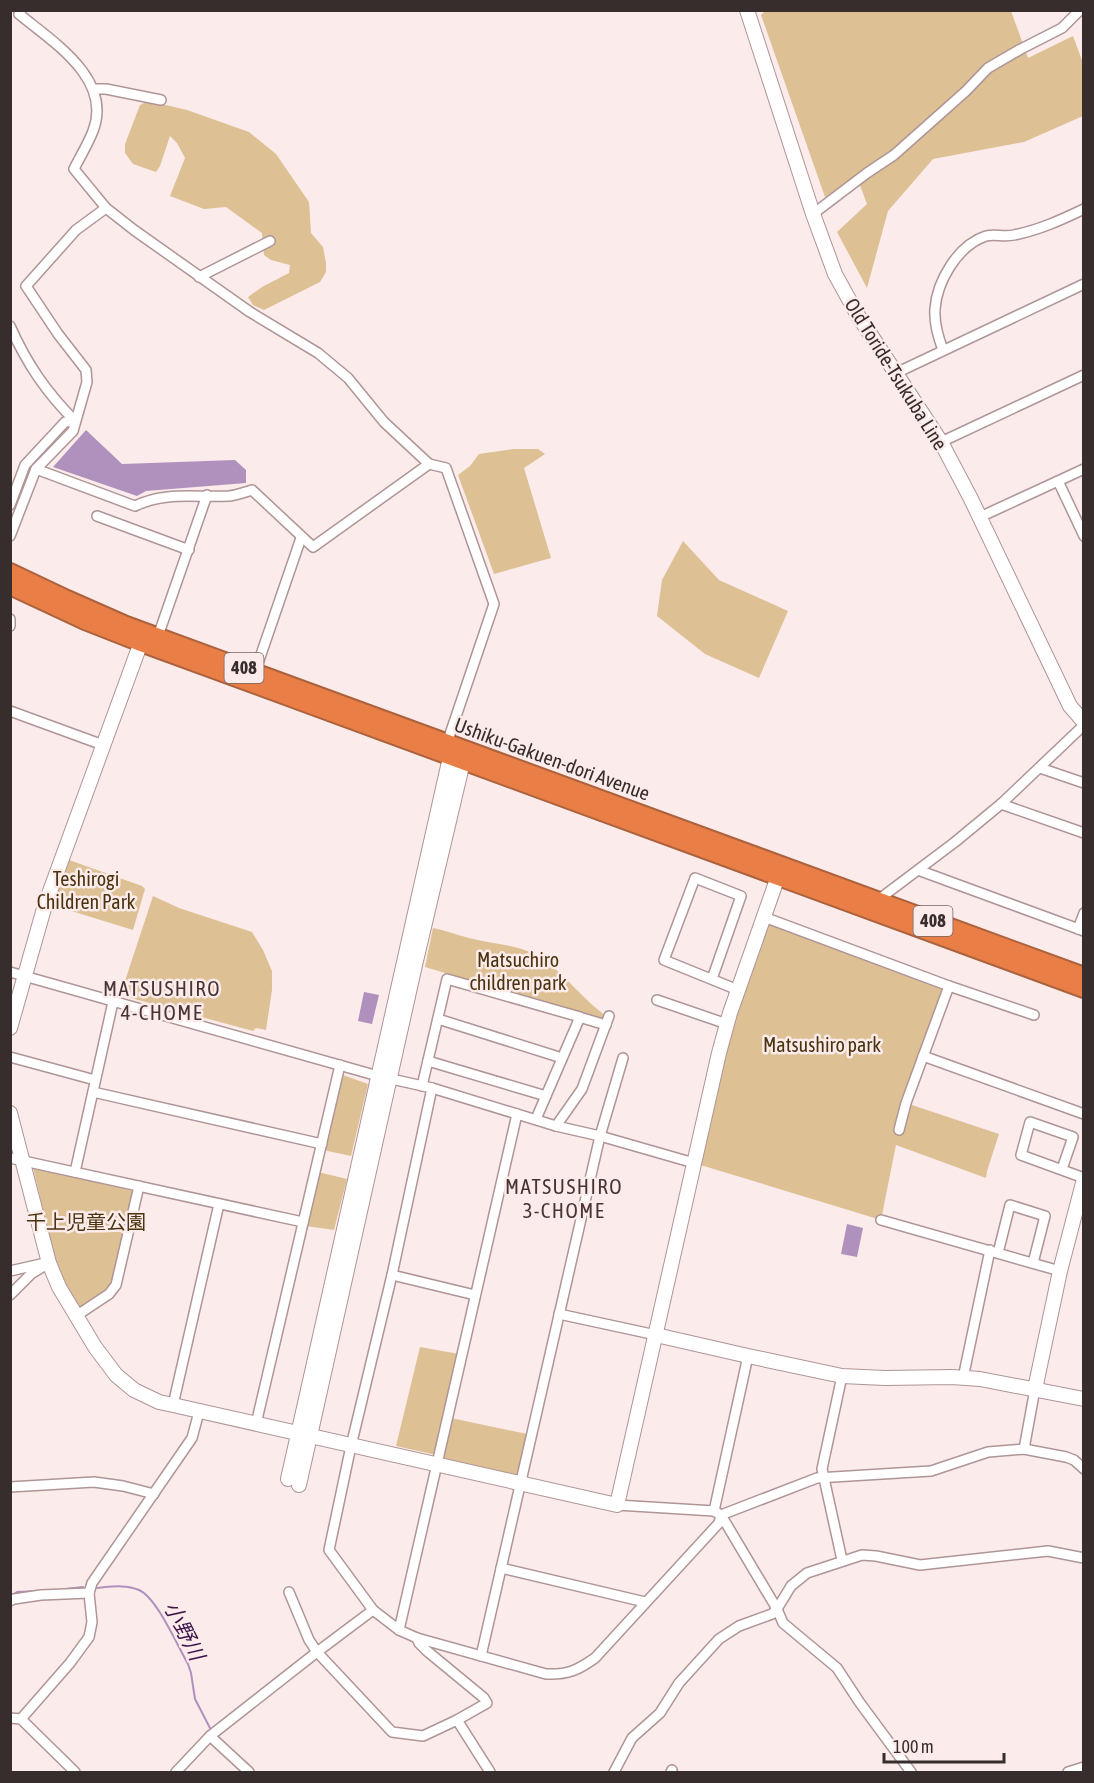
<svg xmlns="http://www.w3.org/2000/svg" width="1094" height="1783" font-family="'Asap Condensed','Noto Sans JP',sans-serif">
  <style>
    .green { fill: #ddc094 }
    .water { fill: #b091bd }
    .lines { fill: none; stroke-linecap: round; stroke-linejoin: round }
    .stream { stroke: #b091bd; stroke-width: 2 }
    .street-casing { stroke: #af9595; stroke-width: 12 }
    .secondary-casing { stroke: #af9595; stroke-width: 16 }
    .highway-casing { stroke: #ab623d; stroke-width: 20 }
    .street { stroke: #fff; stroke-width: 9 }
    .secondary { stroke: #fff; stroke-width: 14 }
    .highway { stroke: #e97e46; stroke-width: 16 }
    .labels { text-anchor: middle; stroke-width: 5; stroke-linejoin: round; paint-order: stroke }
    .shield { fill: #fcebeb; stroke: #726666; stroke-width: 1.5 }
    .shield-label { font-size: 18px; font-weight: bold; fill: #372d2d }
    .street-label { font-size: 20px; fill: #372d2d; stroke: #fcebeb }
    .park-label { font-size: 20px; fill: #4a330d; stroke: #fcebeb }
    .neighbourhood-label { font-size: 21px; letter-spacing: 1.5px; fill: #493435; stroke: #fcebeb }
    .water-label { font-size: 21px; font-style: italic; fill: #3d154c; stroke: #fcebeb }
  </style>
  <rect width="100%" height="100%" fill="#fcebeb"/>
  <g class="green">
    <path d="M766 10 1011 11 1028 58 1073 36 1083 63V116L1024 142 933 159 888 211 867 288 837 232 867 204 858 180 825 197 761 15Z"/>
    <path d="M149 101 187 110 249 132 276 154 309 202 311 233 323 247 326 263V272L320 282 264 310 253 305 248 297 262 287 289 273 290 265 271 260 264 255 262 233 226 207 204 209 170 196 185 158 177 143 170 136 160 166 156 172 133 164 125 153V144L140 105Z"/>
    <path d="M513 449H538L545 454 524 468 551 558 494 574 458 475 470 466 479 454Z"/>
    <path d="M683 541 719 580 788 611 759 678 705 654 657 616 662 580Z"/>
    <path d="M69 860 142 886 145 889 133 930 52 905Z"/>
    <path d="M153 896 179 908 252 932 263 950 272 971V990L266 1030 256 1028 253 1031 127 997 129 991 122 990Z"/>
    <path d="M764 917 949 986 906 1103 999 1134 987 1171 986 1178 896 1145 881 1220 694 1163Z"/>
    <path d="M433 928C445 930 457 935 469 938 490 944 516 944 536 955 563 971 581 998 606 1016L604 1022 584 1014 425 967Z"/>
    <path d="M340 1074 368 1084 351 1156 323 1150Z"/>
    <path d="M33 1167 132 1191 134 1193 113 1285 105 1295 77 1309 59 1279Z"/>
    <path d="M318 1172 347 1179 334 1230 306 1226Z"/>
    <path d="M420 1347 459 1354 436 1455 396 1446Z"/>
    <path d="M451 1418 527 1434 518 1474 515 1477 445 1462 442 1458Z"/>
  </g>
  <g class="water">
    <path d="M86 430 122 464 235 460 246 470V483L146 491 137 496 53 467Z"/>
    <path d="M364 992 379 995 372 1024 358 1021Z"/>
    <path d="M847 1224 863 1228 857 1257 841 1254Z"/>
  </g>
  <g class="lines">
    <g class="stream">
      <path d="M96 1588C110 1587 125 1584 139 1590 157 1598 177 1645 188 1664L191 1673 195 1699 211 1730"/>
      <path d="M65 1589 83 1587"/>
      <path d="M12 1595 17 1592 39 1591"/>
      <path d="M218 1737 225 1744"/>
    </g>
    <g class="street-casing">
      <g id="street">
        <path d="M21 10 19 14C53 42 113 79 93 131 88 144 80 157 74 169L106 208 134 230 250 312 318 353 348 378 384 422 429 464 446 468 494 604 447 743"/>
        <path d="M93 89H106L161 100"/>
        <path d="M813 214 867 173 894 155 966 91 988 68 1019 50 1062 28 1080 10"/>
        <path d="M199 277 270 241"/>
        <path d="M10 326C27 364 46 392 75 421"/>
        <path d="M943 350C938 337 934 323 935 309 937 281 958 245 986 236 994 234 1005 237 1014 235 1039 230 1061 220 1084 209"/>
        <path d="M896 373 1084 284"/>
        <path d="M941 442 1084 375"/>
        <path d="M36 469 135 506C166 491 196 498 229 496 237 495 245 492 252 490L313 547 429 464"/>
        <path d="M1058 481 1084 536"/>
        <path d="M10 505 25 465 65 422 75 421"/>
        <path d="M97 516 189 550"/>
        <path d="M980 517 1084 469"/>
        <path d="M10 536 36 469 73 431 87 382 86 370 58 334 26 286 76 230 106 208"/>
        <path d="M10 619V626"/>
        <path d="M158 636 207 495"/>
        <path d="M255 672 301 538"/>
        <path d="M10 711 103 745"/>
        <path d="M1040 768 1084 783"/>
        <path d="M1001 804 1084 833"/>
        <path d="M918 870 1084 931"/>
        <path d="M878 900 955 842 1001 804 1084 725"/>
        <path d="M764 917 949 986 906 1103 899 1130"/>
        <path d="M1078 929 1084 913"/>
        <path d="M10 972 378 1076 432 1088 556 1126 600 1136 694 1163"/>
        <path d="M712 979 741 896 695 878 664 960 738 990"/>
        <path d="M949 986 1034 1015"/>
        <path d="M657 1000 727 1024"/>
        <path d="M579 1017 606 1025"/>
        <path d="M438 1019 562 1058"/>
        <path d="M923 1056 1084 1114"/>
        <path d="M10 1057 95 1080"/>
        <path d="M428 1061 546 1096"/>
        <path d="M422 1086 447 979 580 1017 536 1119"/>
        <path d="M432 1088 392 1275 351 1446 329 1550 373 1610 399 1630 417 1638 546 1674C568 1675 578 1670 595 1658L719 1523 721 1515 817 1478 931 1471 988 1452 1024 1449 1066 1457 1074 1460 1084 1469"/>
        <path d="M93 1092 322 1144"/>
        <path d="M556 1126 582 1089 609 1016"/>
        <path d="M10 1158 303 1222"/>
        <path d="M1062 1169 1073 1137 1030 1122 1021 1155 1084 1178"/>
        <path d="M75 1172 113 1002"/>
        <path d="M881 1220 1060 1271"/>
        <path d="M998 1253 1010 1205 1045 1216 1033 1263"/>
        <path d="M10 1271 41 1264"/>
        <path d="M392 1275 475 1295"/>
        <path d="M10 1295 31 1274 49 1263"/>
        <path d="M559 1314 656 1335"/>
        <path d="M76 1316 109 1294 116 1285 139 1186"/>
        <path d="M842 1376 822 1469 842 1560"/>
        <path d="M963 1378 990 1250"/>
        <path d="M173 1405 219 1204"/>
        <path d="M256 1424 340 1065"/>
        <path d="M1024 1449 1035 1389"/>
        <path d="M10 1487 94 1482 123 1486 154 1494"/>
        <path d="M617 1505 714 1511 721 1515 777 1609 783 1623 837 1668 860 1703 911 1772"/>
        <path d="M714 1511 748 1356"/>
        <path d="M501 1568 645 1602"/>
        <path d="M289 1592 309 1640 317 1652 392 1732 423 1736 457 1720 487 1703 484 1698 427 1651 419 1643 417 1638"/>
        <path d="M10 1601 14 1599 41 1595 89 1593"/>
        <path d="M399 1630 517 1114"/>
        <path d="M481 1656 600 1136 623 1058"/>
        <path d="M10 1718 21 1719 75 1772"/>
        <path d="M21 1719 70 1663 89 1637 92 1622 89 1593 92 1583 192 1438 199 1412"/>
        <path d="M457 1720 490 1772"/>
        <path d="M210 1736 249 1772"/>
        <path d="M176 1772 210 1736 317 1652 373 1610"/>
        <path d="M614 1772 632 1738 660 1713 679 1683 719 1639 739 1626 772 1614 777 1609 791 1586 807 1573 862 1555 876 1556 920 1565 1048 1551 1084 1558"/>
        <path d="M671 1772 672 1770"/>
        <path d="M1068 1772 1084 1767"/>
      </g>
    </g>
    <g class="secondary-casing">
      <g id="secondary">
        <path d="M747 10 813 214 835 274 857 314 941 442 971 499 1070 706 1084 722"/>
        <path d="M10 1028 45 905 144 634"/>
        <path d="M10 1113 49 1263 59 1287 95 1347 116 1375 134 1390 159 1402 173 1405 617 1505 719 1053 730 1013 781 868"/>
        <path d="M656 1335 748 1356 842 1376 885 1378 952 1377 980 1379 1084 1399"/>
        <path d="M1035 1389 1060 1271 1084 1179"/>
        <path d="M288 1479 446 775 450 758 457 752"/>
        <path d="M299 1485 415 965 463 762 462 753"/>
      </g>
    </g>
    <g class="highway-casing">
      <g id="highway">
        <path d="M10 572 67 599 126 625 1084 976"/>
        <path d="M10 586 85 621 141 643 1084 989"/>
      </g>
    </g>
    <use href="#street" class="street"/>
    <use href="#secondary" class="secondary"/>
    <use href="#highway" class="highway"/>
  </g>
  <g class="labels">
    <g class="shield">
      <rect x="224.5" y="653" width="39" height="30" rx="4.5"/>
      <rect x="913.5" y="906" width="39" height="30" rx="4.5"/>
    </g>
    <g class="shield-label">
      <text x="244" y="674">408</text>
      <text x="933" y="927">408</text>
    </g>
    <g class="street-label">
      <text transform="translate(896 374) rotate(58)" y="7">Old Toride-Tsukuba Line</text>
      <text transform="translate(552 759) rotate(20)" y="7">Ushiku-Gakuen-dori Avenue</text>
    </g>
    <g class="park-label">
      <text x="86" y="886">Teshirogi<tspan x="86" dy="23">Children Park</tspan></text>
      <text x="518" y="967">Matsuchiro<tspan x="518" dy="23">children park</tspan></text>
      <text x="822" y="1052">Matsushiro park</text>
      <text x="86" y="1229">千上児童公園</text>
    </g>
    <g class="neighbourhood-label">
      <text x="162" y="996">MATSUSHIRO<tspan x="162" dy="24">4-CHOME</tspan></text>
      <text x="564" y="1194">MATSUSHIRO<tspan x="564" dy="24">3-CHOME</tspan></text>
    </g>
    <g class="water-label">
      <text transform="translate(184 1631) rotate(63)" y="7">小野川</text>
    </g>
  </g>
  <rect width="1094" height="1783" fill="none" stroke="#372d2d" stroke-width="24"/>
  <path d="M884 1753v9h120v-9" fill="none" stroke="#372d2d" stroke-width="3"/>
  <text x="893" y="1753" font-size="18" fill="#372d2d" stroke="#fcebeb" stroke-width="4.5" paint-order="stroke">100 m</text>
</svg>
